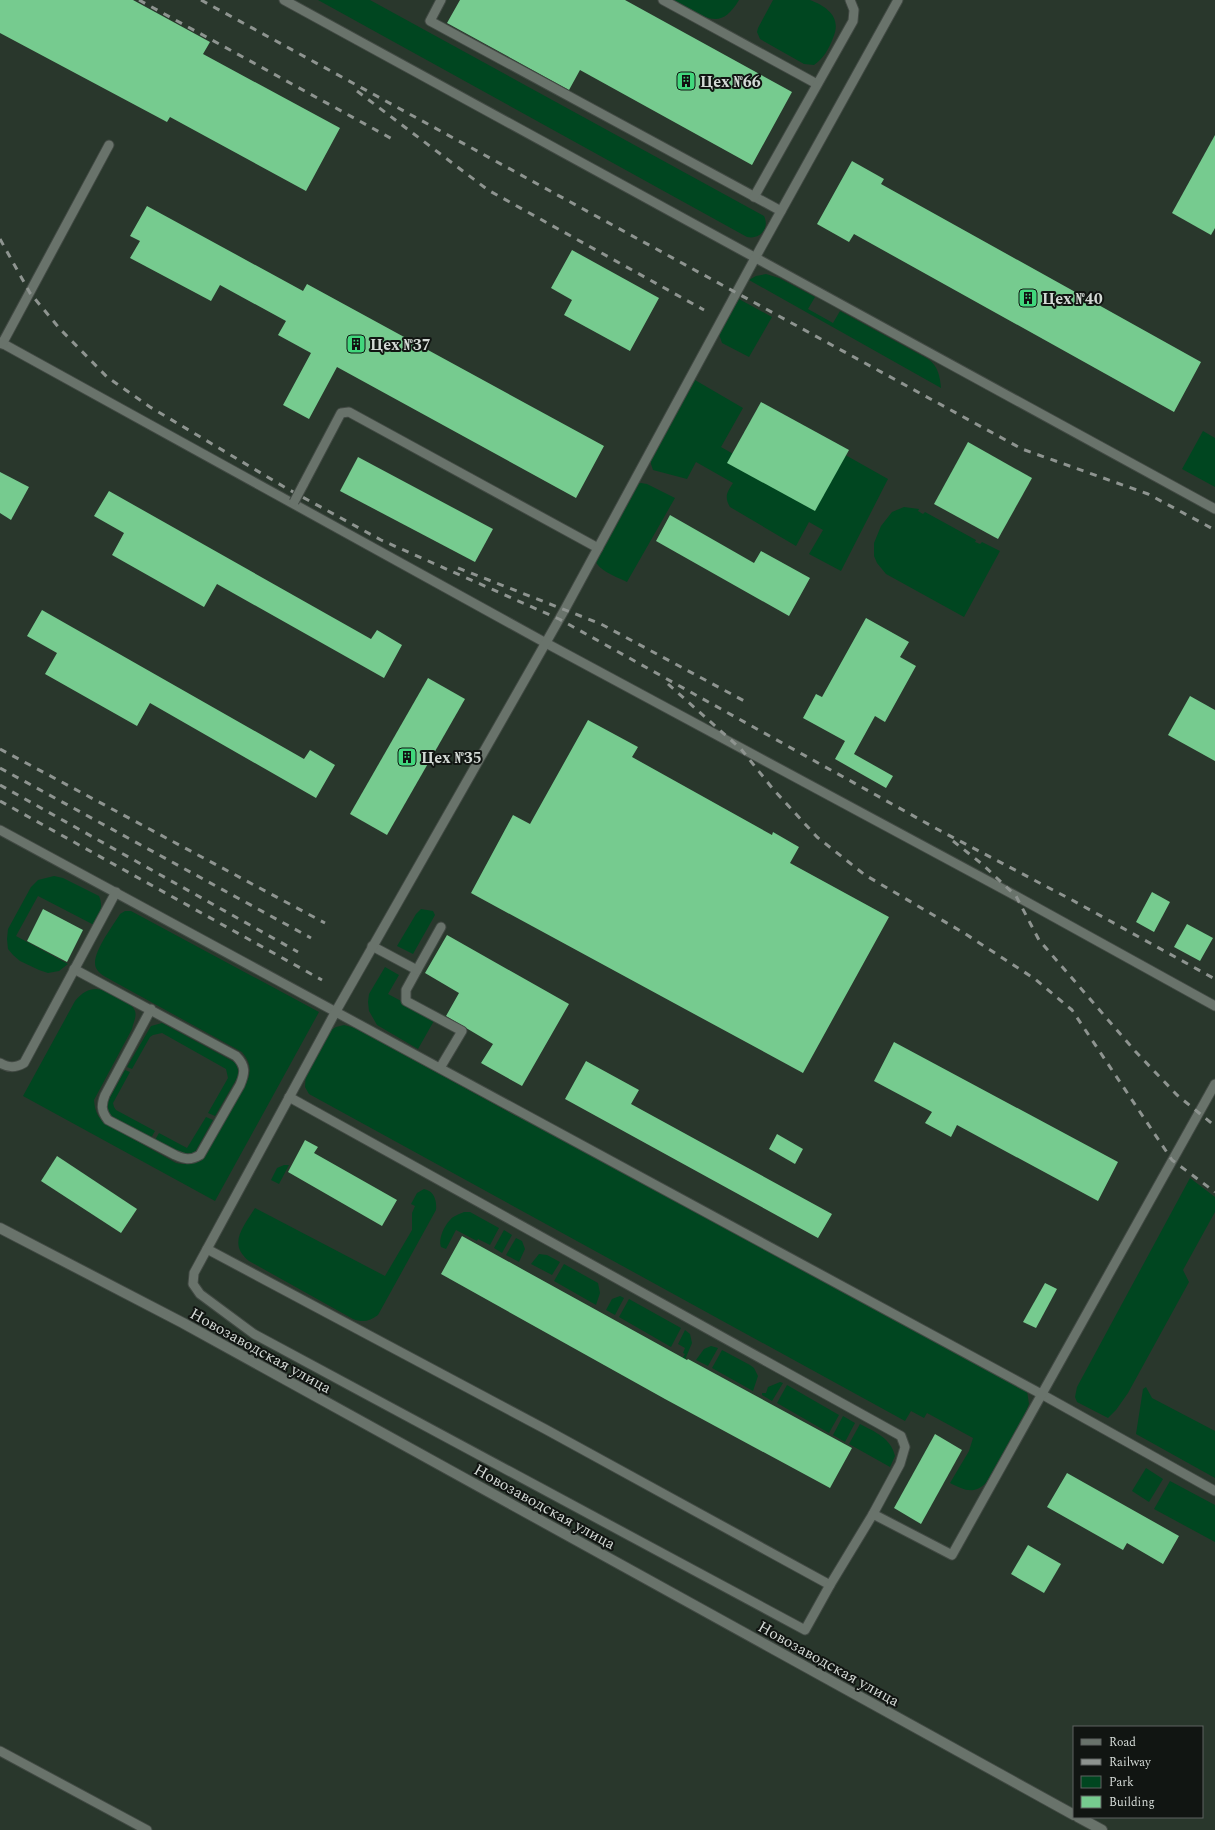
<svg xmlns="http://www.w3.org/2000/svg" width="1215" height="1830" font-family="Spectral,serif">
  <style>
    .built { fill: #29372c; fill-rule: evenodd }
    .green { fill: #004620 }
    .building { fill: #76cb8f }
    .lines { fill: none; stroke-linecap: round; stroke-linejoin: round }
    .service-casing { stroke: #414943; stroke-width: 11 }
    .minor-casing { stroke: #414943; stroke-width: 12 }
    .service { stroke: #69736b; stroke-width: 9 }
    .minor { stroke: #69736b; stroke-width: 10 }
    .rail { stroke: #8e9490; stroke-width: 3; stroke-dasharray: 7 7; stroke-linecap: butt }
    .service-bridge-casing { stroke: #414943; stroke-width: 11; stroke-linecap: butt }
    .service-bridge { stroke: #69736b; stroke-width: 9 }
    .labels { text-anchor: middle; stroke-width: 4; stroke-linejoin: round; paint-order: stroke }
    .poi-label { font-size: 16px; font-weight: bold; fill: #d3d9d5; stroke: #111512; text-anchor: start }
    .street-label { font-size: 16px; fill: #d3d9d5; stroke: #111512 }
  </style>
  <rect width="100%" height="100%" fill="#262e28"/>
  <path class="built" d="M0 0H1215V1830H0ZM1074 1727H1202V1817H1074Z"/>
  <g class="green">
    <path d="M318 0H370L764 216C770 228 760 240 747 237Z"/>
    <path d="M673 0H739C725 23 715 23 692 11 686 8 678 5 673 0Z"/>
    <path d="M773 0C783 0 802 0 810 0 828 7 842 18 833 38 829 49 823 59 814 65L804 64 760 39 757 32 758 28Z"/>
    <path d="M766 274 779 278 815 297 808 309 833 323 840 311 928 359C938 366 940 376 941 388L749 280 756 276Z"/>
    <path d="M739 299 772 317 749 357 722 343 719 334Z"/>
    <path d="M695 380 743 408 721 447 807 496 833 448 888 479 841 571 809 554 823 530 809 522 796 546 730 507C724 497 727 492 733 483L696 462 687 479 653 470 651 464V459Z"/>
    <path d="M1203 431 1215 438V487L1182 469Z"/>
    <path d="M641 483 647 484 675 498 627 582C617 577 599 571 595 560L637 484Z"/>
    <path d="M904 507 919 509 918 511 923 514 925 512 976 540 975 542 980 544 982 542 1000 551 964 617 886 574 877 563 874 556V543L881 526 892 512Z"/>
    <path d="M54 876 63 878 99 896C104 907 99 915 94 925L38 896 16 936 68 964 59 971 48 973 39 970 20 961 13 955 8 949 7 939 8 929 31 887 38 880Z"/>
    <path d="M421 909 433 911 435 915 413 954 397 946 416 914Z"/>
    <path d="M125 911H131L319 1012 215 1201 23 1096 75 1001C91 982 103 989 121 999 126 1002 133 1005 135 1011 137 1017 133 1023 132 1029L94 1100C95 1111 97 1117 106 1124L176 1163C186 1165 192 1164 202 1160L244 1088C251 1074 253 1065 242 1052L111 980C106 977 99 974 96 968 90 955 113 926 120 914Z"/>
    <path d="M385 967 399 975 388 994 435 1019 418 1049 377 1025 369 1011 368 1002 369 994Z"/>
    <path d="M162 1023 236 1063 239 1073 237 1078 215 1116 208 1113 228 1078 226 1069 162 1033 153 1035 150 1037 132 1069 127 1067 151 1026Z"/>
    <path d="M344 1025 355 1028 516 1116H526L1027 1391 1029 1404 1025 1414 986 1483C974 1495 964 1490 950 1483L969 1451 973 1438 927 1413 924 1418 911 1411 905 1421 309 1094 305 1087 306 1072 328 1032 336 1027Z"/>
    <path d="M125 1070 130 1072 113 1103 114 1107 116 1110 155 1131 151 1138 111 1116C107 1111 106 1107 108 1101Z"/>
    <path d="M206 1117 213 1120 195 1152 191 1155 179 1153 155 1140 159 1133 187 1148Z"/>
    <path d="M284 1165H289L279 1184 271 1180 277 1168Z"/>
    <path d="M1190 1178 1215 1197V1212L1183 1270 1189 1282 1128 1393 1116 1410 1108 1418 1077 1402 1075 1397 1077 1387Z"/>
    <path d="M424 1189C434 1191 437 1200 436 1210L378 1315C370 1321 363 1323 353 1319L249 1261C227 1244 244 1226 255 1208L385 1276 412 1230V1213L415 1206 411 1204 417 1193Z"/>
    <path d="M464 1212H470L499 1228 490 1245 478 1239 477 1241 456 1230 446 1249 441 1247C438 1239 444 1226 450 1220 453 1216 460 1214 464 1212Z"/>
    <path d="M504 1230 512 1235 502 1253 494 1248Z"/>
    <path d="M516 1238 522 1241 525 1249 519 1262 506 1255Z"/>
    <path d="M539 1254 547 1255 560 1262 552 1275 531 1264Z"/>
    <path d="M564 1264 598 1283 600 1293 596 1305 554 1281Z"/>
    <path d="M620 1296 624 1298 615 1315 606 1310 612 1299Z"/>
    <path d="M629 1299 681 1328 671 1347 619 1317Z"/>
    <path d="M685 1330 690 1334 692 1343 684 1362 681 1361 685 1354 683 1353 685 1348 678 1344Z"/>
    <path d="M711 1346 718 1348 708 1366 696 1360 704 1349Z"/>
    <path d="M722 1350 750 1365 754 1368 758 1376 753 1391 712 1368Z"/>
    <path d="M780 1382 783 1383 772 1401 762 1395V1393H766L768 1387Z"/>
    <path d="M787 1385 839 1415 829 1433 777 1403Z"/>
    <path d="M1146 1387 1152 1398 1215 1431V1478L1136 1434 1143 1389Z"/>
    <path d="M843 1416 855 1423 845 1442 833 1435Z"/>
    <path d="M860 1424C875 1432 891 1438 895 1456L890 1467 849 1444Z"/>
    <path d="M1146 1468 1163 1479 1149 1502 1132 1491Z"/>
    <path d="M1170 1481 1215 1505V1542L1154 1509Z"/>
  </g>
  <g class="building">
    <path d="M0 0H133L210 42 203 54 340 128 306 191 170 117 167 122 0 33Z"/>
    <path d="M460 0H625L792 92 752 165 580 70 569 90 447 23Z"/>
    <path d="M1215 135V228L1211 235 1172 213Z"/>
    <path d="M852 161 884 179 881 184 1201 362 1174 412 854 234 849 242 817 224Z"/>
    <path d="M147 206 303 291 307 284 604 446 576 498 337 367 309 419 283 405 311 353 278 335 286 321 220 285 211 301 130 258 140 241 130 236Z"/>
    <path d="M572 250 659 298 630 351 564 315 572 300 551 288Z"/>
    <path d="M761 402 849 450 815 511 727 463Z"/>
    <path d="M968 442 1032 478 998 539 934 504Z"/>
    <path d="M358 457 493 529 475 562 340 491Z"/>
    <path d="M0 472 29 487 11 520 0 513Z"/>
    <path d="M109 491 371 639 377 630 402 645 384 678 217 584 204 607 112 555 124 533 94 516Z"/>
    <path d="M670 515 754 563 761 551 810 578 789 616 656 541Z"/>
    <path d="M42 610 304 759 310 750 335 765 316 798 150 703 137 726 45 674 57 653 27 636Z"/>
    <path d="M866 618 909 642 900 657 916 666 885 722 875 716 854 754 893 776 886 788 835 759 845 741 803 718 816 694 822 697Z"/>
    <path d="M428 678 465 699 387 835 350 814Z"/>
    <path d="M1190 696 1215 710V761L1168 735Z"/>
    <path d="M588 720 638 747 632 757 772 835 773 832 799 847 790 863 889 917 803 1073 471 893 513 815 530 824Z"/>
    <path d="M1152 892 1170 902 1154 932 1136 922Z"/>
    <path d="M43 909 83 930 67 962 27 941Z"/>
    <path d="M1187 924 1213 938 1200 961 1174 947Z"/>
    <path d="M447 935 569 1004 522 1086 481 1063 493 1044 446 1016 459 993 425 973Z"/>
    <path d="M894 1042 1118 1162 1098 1201 957 1125 951 1137 925 1123 932 1112 874 1081Z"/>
    <path d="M586 1061 639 1090 631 1104 832 1214 818 1238 565 1099Z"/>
    <path d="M777 1134 803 1149 795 1164 769 1149Z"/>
    <path d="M305 1140 318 1147 314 1153 397 1200 382 1226 288 1172Z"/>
    <path d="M57 1156 137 1209 121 1233 41 1181Z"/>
    <path d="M462 1236 687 1360 688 1359 852 1448 830 1488 665 1399 441 1274Z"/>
    <path d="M1045 1283 1057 1289 1036 1328 1023 1322Z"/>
    <path d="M935 1434 962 1450 921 1524 894 1508Z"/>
    <path d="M1067 1473 1179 1536 1163 1564 1127 1543 1123 1550 1047 1507Z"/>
    <path d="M1028 1545 1061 1564 1044 1593 1011 1574Z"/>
  </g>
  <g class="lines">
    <g class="service-casing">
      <g id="service">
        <path d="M284 0 1215 509"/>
        <path d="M441 0 430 21 781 211"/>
        <path d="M663 0 817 84"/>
        <path d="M754 197 853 21 854 10 850 0"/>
        <path d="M0 342 544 642 1016 896 1215 1006"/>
        <path d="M2 344 109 145"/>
        <path d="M303 485 341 413 349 412 598 548"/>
        <path d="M0 830 1043 1395 1215 1491"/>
        <path d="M372 946 417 970 406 990V1001L462 1031 440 1068"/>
        <path d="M74 969 236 1056C246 1066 245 1073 240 1085L200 1155C190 1161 184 1159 175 1155L108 1120C101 1111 101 1105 105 1095L151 1009"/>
        <path d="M417 970 441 927"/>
        <path d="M0 1063C9 1068 15 1068 24 1063L116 892"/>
        <path d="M289 1097 901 1436 905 1447 900 1464 873 1514"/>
        <path d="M207 1249 545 1429 830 1585 873 1514 952 1555 1215 1084"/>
        <path d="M830 1585 805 1630 254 1334 200 1294 193 1284 194 1273 336 1011 565 609 760 249 898 0"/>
        <path d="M0 1751 147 1830"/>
      </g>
    </g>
    <g class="minor-casing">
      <g id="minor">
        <path d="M0 1228 183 1323 1074 1815"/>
        <path d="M1078 1817 1102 1830"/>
      </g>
    </g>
    <use href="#service" class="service"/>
    <use href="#minor" class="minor"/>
    <g class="rail">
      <path d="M139 0 394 140"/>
      <path d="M201 0 1022 449 1148 494 1215 530"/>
      <path d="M357 91 488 190 704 310"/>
      <path d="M0 239 30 293 60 329 107 377 150 407 286 488 381 540 559 619 937 829 1072 900 1215 979"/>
      <path d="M458 568 601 624 748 703"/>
      <path d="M668 684 741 749 773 789 817 837 865 875 964 933 1035 979 1072 1010 1172 1160 1215 1192"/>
      <path d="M0 749 325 923"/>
      <path d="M0 768 311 938"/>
      <path d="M0 785 298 952"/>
      <path d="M0 801 322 980"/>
      <path d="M953 841 982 864 1016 896 1039 940 1135 1051 1177 1095 1215 1126"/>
    </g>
    <g class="service-bridge-casing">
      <path id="service-bridge" d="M294 502 303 485"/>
    </g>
    <use href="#service-bridge" class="service-bridge"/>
  </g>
  <defs>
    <g id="building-square" transform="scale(1)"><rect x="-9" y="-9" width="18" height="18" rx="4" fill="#41d77c" stroke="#111512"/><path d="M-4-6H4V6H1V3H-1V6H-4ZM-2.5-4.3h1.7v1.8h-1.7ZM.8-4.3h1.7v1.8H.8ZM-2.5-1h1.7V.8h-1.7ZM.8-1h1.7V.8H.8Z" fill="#111"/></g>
  </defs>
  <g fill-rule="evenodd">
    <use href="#building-square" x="686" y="81"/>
    <use href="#building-square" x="1028" y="298"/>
    <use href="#building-square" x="356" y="344"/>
    <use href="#building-square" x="407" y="757"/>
  </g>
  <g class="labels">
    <g class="poi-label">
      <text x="700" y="87">Цех №66</text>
      <text x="1042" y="304">Цех №40</text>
      <text x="370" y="350">Цех №37</text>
      <text x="421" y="763">Цех №35</text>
    </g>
    <g class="street-label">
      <text transform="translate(261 1350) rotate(29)" y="6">Новозаводская улица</text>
      <text transform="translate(545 1506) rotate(29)" y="6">Новозаводская улица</text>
      <text transform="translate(829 1663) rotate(29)" y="6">Новозаводская улица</text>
    </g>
  </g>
  <rect x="1073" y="1726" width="130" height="92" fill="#111512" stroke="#5f6360"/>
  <rect x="1081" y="1739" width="20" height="6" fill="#69736b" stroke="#5f6360"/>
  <text x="1109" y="1746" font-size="12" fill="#d3d9d5">Road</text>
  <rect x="1081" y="1759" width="20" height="6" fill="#8e9490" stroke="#5f6360"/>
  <text x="1109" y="1766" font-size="12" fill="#d3d9d5">Railway</text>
  <rect x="1081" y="1776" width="20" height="12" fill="#004620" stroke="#5f6360"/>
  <text x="1109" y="1786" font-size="12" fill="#d3d9d5">Park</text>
  <rect x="1081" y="1796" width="20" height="12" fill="#76cb8f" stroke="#5f6360"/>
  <text x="1109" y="1806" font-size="12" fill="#d3d9d5">Building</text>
</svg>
